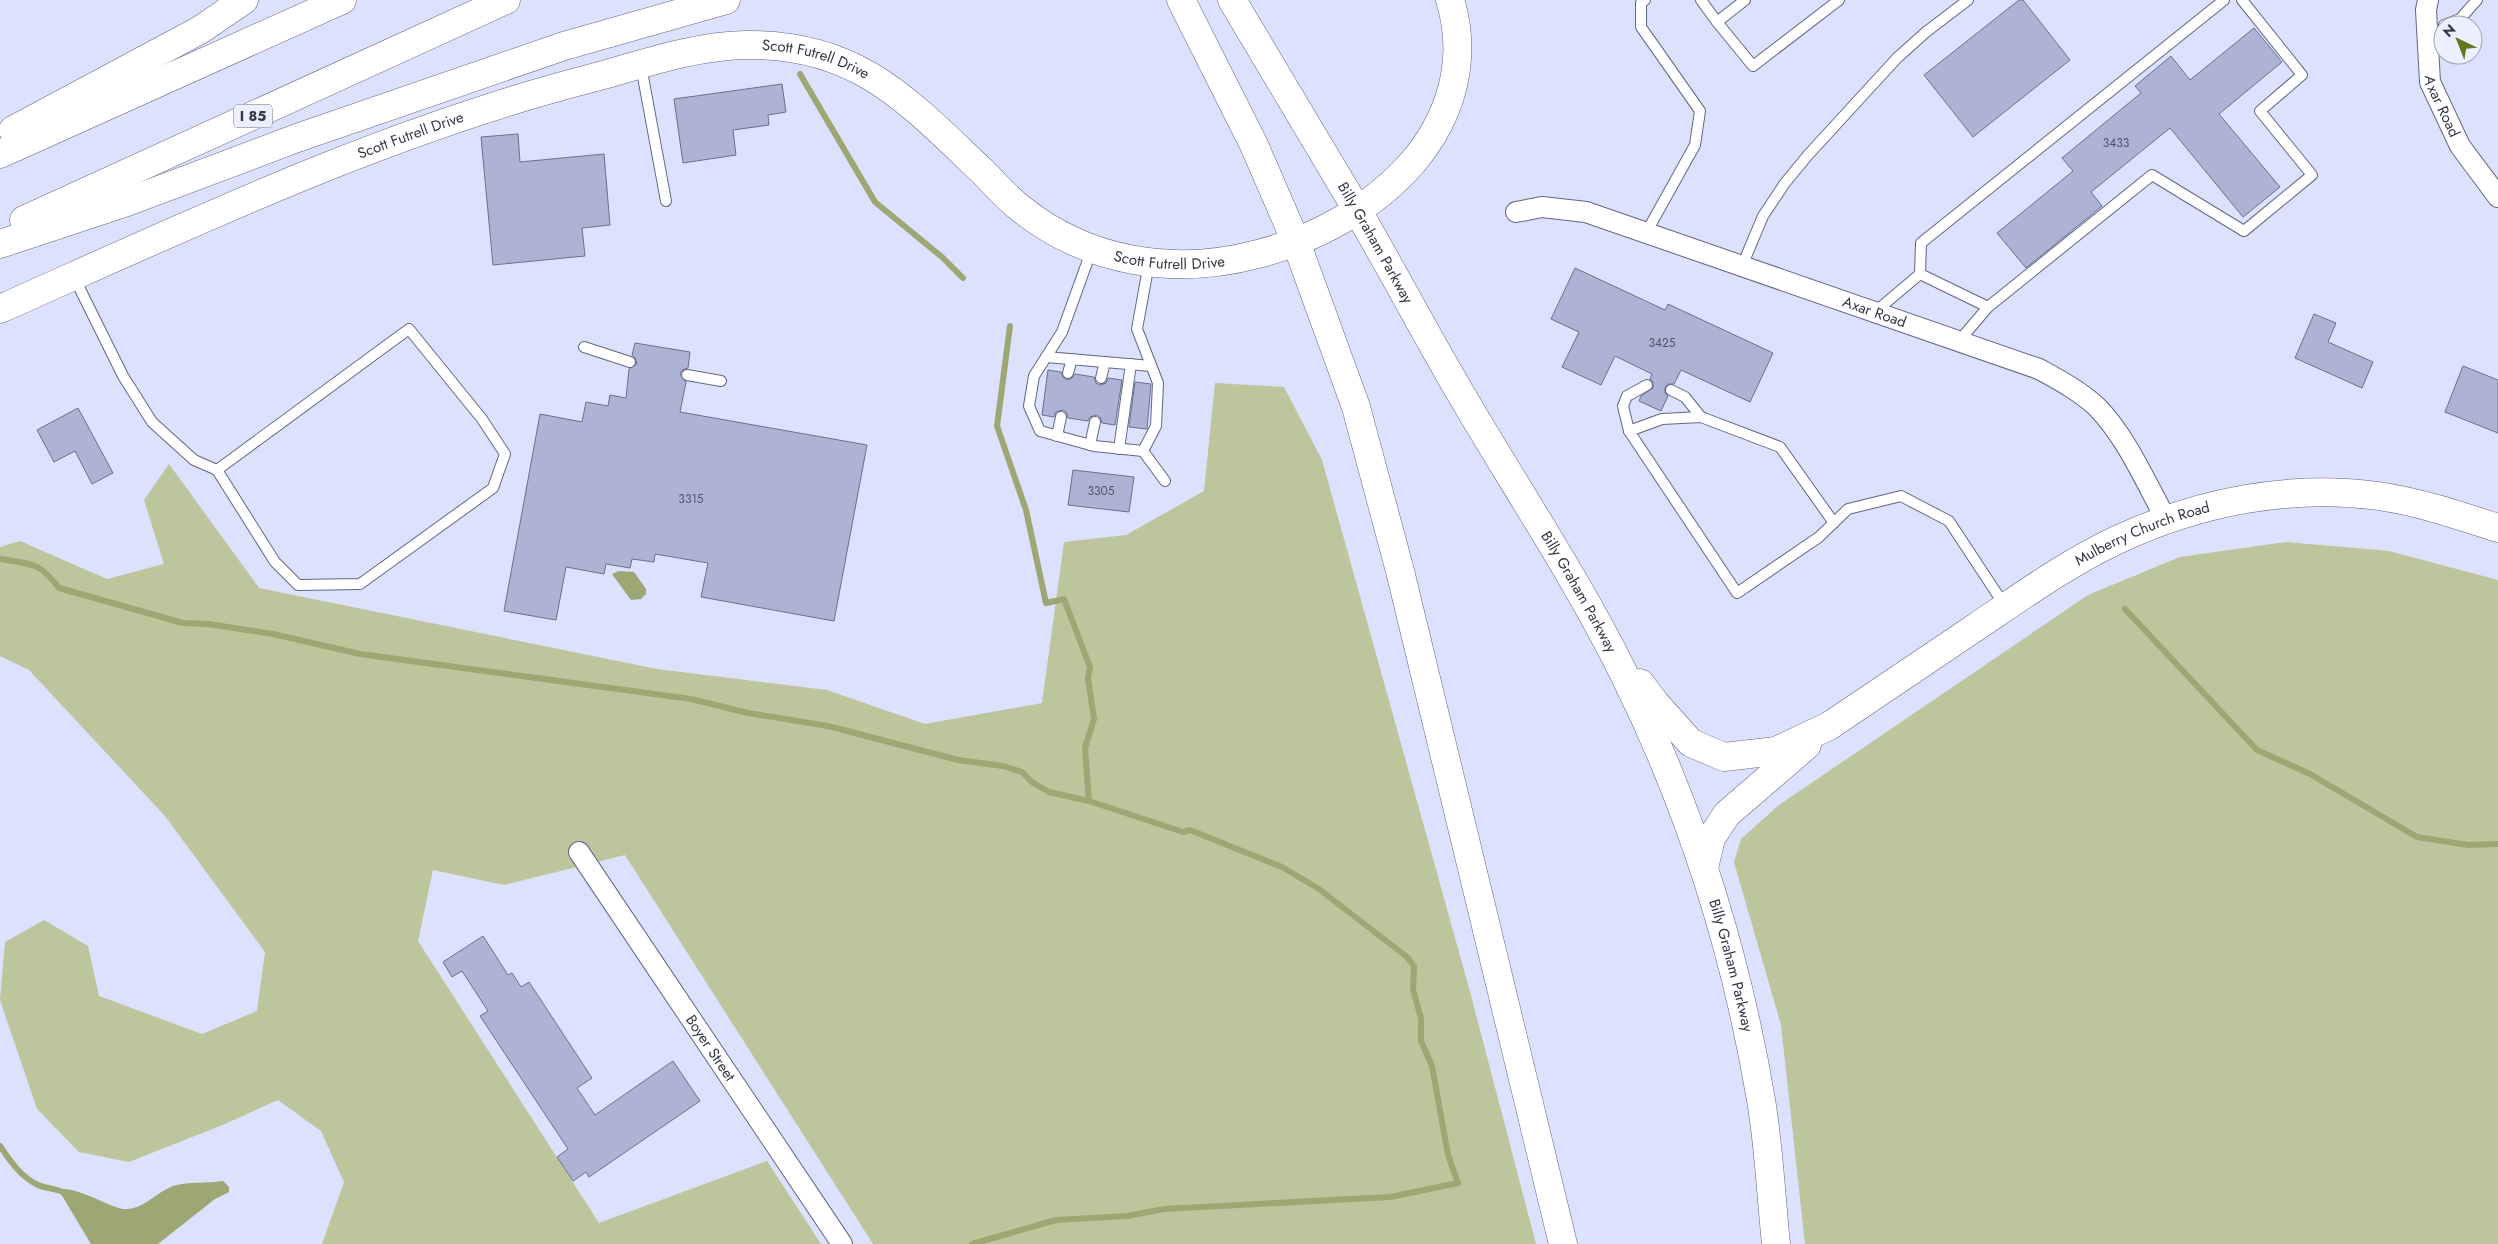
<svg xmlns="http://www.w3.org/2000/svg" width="2498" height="1244" font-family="Jost,sans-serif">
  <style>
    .green { fill: #bcc59b }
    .water { fill: #9ca774 }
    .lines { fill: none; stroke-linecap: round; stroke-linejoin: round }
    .stream { stroke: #9ca774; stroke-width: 6 }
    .building { fill: #acb3d4; stroke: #6a6f8e }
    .lane-casing { stroke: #616684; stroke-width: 12 }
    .street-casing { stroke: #616684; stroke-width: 22 }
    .secondary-casing { stroke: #616684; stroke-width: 29 }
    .highway-casing { stroke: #616684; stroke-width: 29 }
    .lane { stroke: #fff; stroke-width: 10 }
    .street { stroke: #fff; stroke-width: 20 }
    .secondary { stroke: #fff; stroke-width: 28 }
    .highway { stroke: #fff; stroke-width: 28 }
    .labels { text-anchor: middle; stroke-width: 4; stroke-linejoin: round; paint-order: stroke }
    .number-label { font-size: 12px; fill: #525568 }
    .shield { fill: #eceffd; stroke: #6b6e7c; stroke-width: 1 }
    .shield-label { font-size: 14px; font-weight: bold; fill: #343644 }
    .street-label { font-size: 15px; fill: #343644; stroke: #eceffd }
  </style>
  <rect width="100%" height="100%" fill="#dce1fd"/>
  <g class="green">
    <path d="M1215 383 1284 387 1322 460 1469 988 1536 1244H873L625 855 504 885 433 870 418 941 599 1223 767 1161 821 1244H322L344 1182 321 1131 278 1100 225 1124 129 1162 79 1152 37 1109 0 1000 5 942 44 920 88 946 99 996 202 1034 257 1011 265 952 165 816 29 670 0 656V547L20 541 107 579 164 564 144 500 169 464 259 588 657 669 827 690 925 724 1042 703 1064 542 1126 535 1204 491Z"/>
    <path d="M2286 542 2389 551 2498 580V1244H1805L1781 1025 1734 862 1741 839 1779 805 2088 595 2180 557Z"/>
  </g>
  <g class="water">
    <path d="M619 571 634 572 646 589V594L641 599 631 600 612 574Z"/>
    <path d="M223 1181 229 1187V1192L215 1199 158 1244H91L58 1189C84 1187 112 1211 128 1209 146 1207 157 1192 173 1186 190 1181 206 1184 223 1181Z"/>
  </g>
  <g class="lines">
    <g class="stream">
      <path d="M800 74 875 202 942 257 963 278"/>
      <path d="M1010 326 997 426 1026 510 1046 603 1064 599 1090 667 1088 678 1094 719 1085 748 1089 801"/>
      <path d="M0 559C32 564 39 562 59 588L183 623 208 624 273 634 360 654 691 699 748 713 828 726 958 760 1003 766 1022 772 1032 782 1049 792 1089 801 1183 832 1190 830 1282 867 1319 889 1407 957 1414 966 1413 990 1421 1018V1041L1432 1066 1448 1155 1458 1183 1390 1197 1164 1209 1127 1216 1056 1220 972 1244"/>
      <path d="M2125 609 2257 750 2310 774 2417 837 2468 845 2498 844"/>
      <path d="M0 1146C10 1161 21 1177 38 1185 47 1189 56 1188 65 1193"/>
    </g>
  </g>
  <g class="building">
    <path d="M2019 0H2023L2070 60 1973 137 1924 75Z"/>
    <path d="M2254 28 2282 62 2219 114 2280 187 2243 217 2170 128 2091 192 2102 206 2026 268 1997 233 2073 171 2062 158 2141 93 2135 86 2171 56 2190 80Z"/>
    <path d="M782 84 786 112 768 115 769 125 733 130 736 155 683 163 674 99Z"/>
    <path d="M518 134 520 162 604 154 610 225 582 228 585 256 493 265 481 137Z"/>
    <path d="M1575 268 1665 310 1668 304 1773 353 1750 402 1681 370 1674 384H1668L1665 387V393L1668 396 1661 411 1639 401 1641 396 1653 388V382L1650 379 1652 374 1615 356 1601 385 1562 367 1579 332 1551 319Z"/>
    <path d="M2314 314 2336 323 2328 342 2373 362 2362 388 2295 358Z"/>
    <path d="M635 343 690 352 688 368 682 370 680 374 686 382 680 412 867 445 834 621 701 597 708 563 655 554 654 562 632 559 630 568 606 564 604 574 566 567 556 620 504 611 540 414 582 422 586 402 608 406 610 395 626 398 629 369 637 364 635 358 632 355Z"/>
    <path d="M2463 366 2498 380V433L2445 412Z"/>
    <path d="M1048 370 1061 372 1063 377 1067 380 1072 378 1075 374 1094 377 1096 383 1100 385 1106 383 1108 378 1122 380 1115 425 1102 423 1100 417 1096 415 1090 417 1088 421 1068 418 1066 412 1062 410 1056 412 1054 417 1042 415Z"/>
    <path d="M1135 382 1151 384 1147 429 1129 427Z"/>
    <path d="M78 408 113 473 92 484 75 451 54 462 37 430Z"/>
    <path d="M1073 470 1134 477 1129 512 1068 505Z"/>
    <path d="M483 936 508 975 512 973 521 987 529 982 592 1078 577 1088 595 1115 673 1061 700 1101 589 1177 586 1172 573 1181 557 1157 568 1149 480 1016 488 1011 462 971 452 977 443 962Z"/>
  </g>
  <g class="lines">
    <g class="lane-casing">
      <g id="lane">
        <path d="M1645 0 1641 3V27L1700 111 1695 145 1646 233"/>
        <path d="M1701 0 1717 22"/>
        <path d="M1745 0 1717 22 1753 66 1839 0"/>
        <path d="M2444 25 2460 19 2477 0"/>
        <path d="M641 66 666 201"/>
        <path d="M1092 249 1062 332 1034 376 1029 406 1040 431 1094 446 1143 451 1156 426 1158 383 1137 329 1149 263"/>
        <path d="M1742 266 1763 216 1785 183 1808 155 1897 58 1926 32 1968 0"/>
        <path d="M1920 274 1988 307"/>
        <path d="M74 277 123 376 152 422 194 460 217 470"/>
        <path d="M1875 312 1920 274 1921 243 2224 0"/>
        <path d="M409 329 482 419 505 454 493 488 360 584 298 585 275 562 217 470Z"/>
        <path d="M1959 341 1988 307 2152 175 2244 231 2312 175 2260 111 2302 75 2242 0"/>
        <path d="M584 347 630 362"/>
        <path d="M1046 357 1151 366"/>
        <path d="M1068 373 1072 359"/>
        <path d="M687 375 721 381"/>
        <path d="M1101 378 1105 362"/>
        <path d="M1671 390 1685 397 1701 417"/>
        <path d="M1629 431 1623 406 1627 396 1647 385"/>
        <path d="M1057 436 1061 417"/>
        <path d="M1090 445 1095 422"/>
        <path d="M1119 449 1131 364"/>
        <path d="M1143 451 1165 481"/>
        <path d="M1834 523 1780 447 1701 417 1662 419 1629 431 1737 593 1819 537 1848 509 1901 496 1949 521 2005 606"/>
      </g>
    </g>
    <g class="street-casing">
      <g id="street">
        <path id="s1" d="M2428 0 2426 10 2430 82 2460 146 2498 197"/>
        <path id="s2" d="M1516 212 1542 207 1586 212 2039 369C2059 380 2080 391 2097 407 2127 438 2145 481 2166 519"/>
        <path id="s3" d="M579 852 842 1244"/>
      </g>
    </g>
    <g class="secondary-casing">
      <g id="secondary">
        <path id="s4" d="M0 309C193 223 386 131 592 78 641 65 693 46 745 45 857 43 907 100 982 171 994 183 1006 197 1020 208 1088 263 1175 276 1258 254 1316 239 1374 207 1413 162 1452 116 1468 58 1450 0"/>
        <path id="s5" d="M1829 726C1878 693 1927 660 1976 627 2022 596 2068 563 2117 540 2198 502 2289 484 2378 496 2420 502 2458 515 2498 528"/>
      </g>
    </g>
    <g class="highway-casing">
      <g id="highway">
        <path d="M1181 0 1254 145 1296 242 1356 407 1400 571 1563 1244"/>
        <path id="s6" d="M1232 0C1273 69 1315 138 1356 208 1387 261 1416 316 1447 370 1505 472 1572 569 1624 674 1691 809 1736 952 1761 1100 1769 1147 1771 1196 1776 1244"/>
        <path d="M13 130 200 30 244 0"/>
        <path d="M0 154 342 0"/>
        <path d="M24 220 506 0"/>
        <path d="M0 244 127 202 297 138 564 46 726 0"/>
        <path d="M1640 683 1656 704 1691 743 1724 757 1776 751 1829 726"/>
        <path d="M1704 868 1711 838 1727 814 1807 745"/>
      </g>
    </g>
    <use href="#lane" class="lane"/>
    <use href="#street" class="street"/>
    <use href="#secondary" class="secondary"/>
    <use href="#highway" class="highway"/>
  </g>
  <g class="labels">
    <g class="number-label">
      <text x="2116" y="147">3433</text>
      <text x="1662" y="347">3425</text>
      <text x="1101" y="495">3305</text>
      <text x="691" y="503">3315</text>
    </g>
    <rect class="shield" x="234" y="104.5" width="38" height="23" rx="4"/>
    <g class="shield-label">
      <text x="253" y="121">I 85</text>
    </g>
    <g class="street-label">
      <text dy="5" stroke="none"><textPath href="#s4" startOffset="866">Scott Futrell Drive</textPath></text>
      <text dy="5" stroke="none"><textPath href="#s1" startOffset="109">Axar Road</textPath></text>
      <text dy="5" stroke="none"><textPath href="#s4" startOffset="446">Scott Futrell Drive</textPath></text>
      <text dy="5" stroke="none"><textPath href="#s6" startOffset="282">Billy Graham Parkway</textPath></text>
      <text dy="5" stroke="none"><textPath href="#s4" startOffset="1286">Scott Futrell Drive</textPath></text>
      <text dy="5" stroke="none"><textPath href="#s2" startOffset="376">Axar Road</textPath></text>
      <text dy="5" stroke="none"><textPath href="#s5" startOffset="369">Mulberry Church Road</textPath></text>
      <text dy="5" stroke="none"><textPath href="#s6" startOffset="686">Billy Graham Parkway</textPath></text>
      <text dy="5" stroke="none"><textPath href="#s6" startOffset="1091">Billy Graham Parkway</textPath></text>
      <text dy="5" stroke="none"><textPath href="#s3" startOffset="236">Boyer Street</textPath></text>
    </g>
  </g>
  <g transform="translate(2458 40) rotate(317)"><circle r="24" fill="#eceffd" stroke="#a2a5b3"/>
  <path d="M0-4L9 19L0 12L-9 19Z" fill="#677521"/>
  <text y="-8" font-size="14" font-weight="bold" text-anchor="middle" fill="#343644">N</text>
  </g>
</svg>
